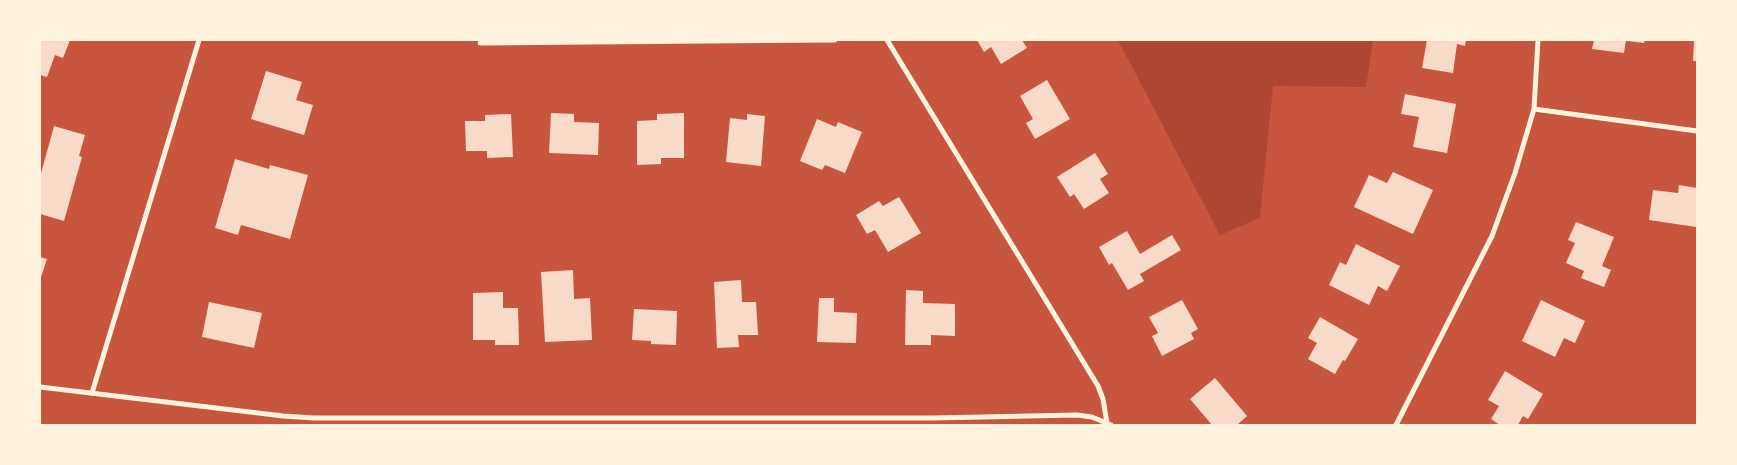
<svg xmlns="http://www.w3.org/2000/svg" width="1737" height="465" font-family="Lato,sans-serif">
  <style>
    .green { fill: #ae4732 }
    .building { fill: #f7dbc8 }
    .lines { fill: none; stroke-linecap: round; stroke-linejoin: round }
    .minor { stroke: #fff3e0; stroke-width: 5 }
  </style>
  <rect width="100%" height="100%" fill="#c8553d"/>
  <path class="green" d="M1118 40H1373L1366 87 1273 86 1260 218 1220 235Z"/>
  <g class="building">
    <path d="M40 40H70L63 58 55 55 47 77 40 75Z"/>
    <path d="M977 40H1022L1027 48 1001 64 991 47 984 52Z"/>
    <path d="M1427 40H1466L1465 46 1457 44 1453 73 1422 68Z"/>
    <path d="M1594 40H1626L1624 53 1592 49Z"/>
    <path d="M1627 40H1645L1644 43 1627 41Z"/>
    <path d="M1694 40H1697V61H1693Z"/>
    <path d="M266 71 302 82 296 100 313 105 304 135 251 119Z"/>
    <path d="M1047 80 1070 119 1035 139 1026 123 1033 119 1020 96Z"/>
    <path d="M1405 94 1456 104 1447 153 1413 147 1419 117 1401 114Z"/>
    <path d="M551 113 574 114V122L599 123 598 155 549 153Z"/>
    <path d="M684 113V158H661V164L637 165V121L657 120V114Z"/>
    <path d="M511 114 513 157 487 158V151H466L465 121H485V115Z"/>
    <path d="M747 114 765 116 761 166 726 162 730 118 747 120Z"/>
    <path d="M817 119 836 127 838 122 862 132 845 173 825 165 822 170 800 161Z"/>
    <path d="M54 126 85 135 79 156 82 157 64 221 40 214V177Z"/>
    <path d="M1095 153 1108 174 1100 179 1109 193 1084 209 1074 194 1070 197 1057 177Z"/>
    <path d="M235 159 269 169 270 165 308 175 290 239 241 225 238 235 215 228Z"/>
    <path d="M1393 172 1433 190 1413 234 1354 207 1369 175 1387 183Z"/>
    <path d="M1679 185 1697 188 1696 227 1649 220 1653 190 1678 193Z"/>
    <path d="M899 197 921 233 888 252 875 230 867 234 856 215 879 201 883 206Z"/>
    <path d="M1576 222 1614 237 1602 266 1611 270 1604 287 1581 278 1584 271 1566 263 1575 243 1568 240Z"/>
    <path d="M1127 231 1140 254 1172 235 1181 250 1140 274 1144 281 1128 290 1112 263 1109 265 1099 247Z"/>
    <path d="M1356 244 1400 266 1387 291 1378 286 1369 305 1329 285 1340 262 1346 265Z"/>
    <path d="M40 257 47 259 40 280Z"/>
    <path d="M573 270 574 299 590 298 592 340 545 342 541 272Z"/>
    <path d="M741 280 742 302H756L758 335H738L739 347 717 348 714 282Z"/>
    <path d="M906 290 923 291V303L955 304V336L931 335V345H905Z"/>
    <path d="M503 292V308H518L519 345H495V340H473V293Z"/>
    <path d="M819 298H834V312L857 313 856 343 817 342Z"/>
    <path d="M1182 300 1198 329 1191 333 1194 339 1162 356 1152 336 1158 333 1149 317Z"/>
    <path d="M1541 300 1585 321 1575 343 1564 338 1555 357 1522 341Z"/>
    <path d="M209 302 262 313 254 348 202 337Z"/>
    <path d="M634 309 677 311 676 345 651 344V341L632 340Z"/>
    <path d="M1320 317 1358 339 1345 361 1343 360 1335 374 1308 359 1317 343 1308 338Z"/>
    <path d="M1505 371 1543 394 1528 419 1523 416 1518 425H1500L1491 419 1499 406 1488 400Z"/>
    <path d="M1215 378 1247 416 1237 425H1212L1190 399Z"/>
  </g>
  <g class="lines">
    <g class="minor">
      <path d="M887 40 1098 386 1103 399 1107 423"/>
      <path d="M480 43 835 40"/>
      <path d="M1534 109 1697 131"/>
      <path d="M40 387 283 416 314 418H933L1077 415 1092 417 1111 425"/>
      <path d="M92 393 199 40"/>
      <path d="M1396 425 1492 236 1515 173 1534 109 1538 40"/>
    </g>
  </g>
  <rect width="1737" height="465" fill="none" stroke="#fff3e0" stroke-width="82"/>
</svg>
